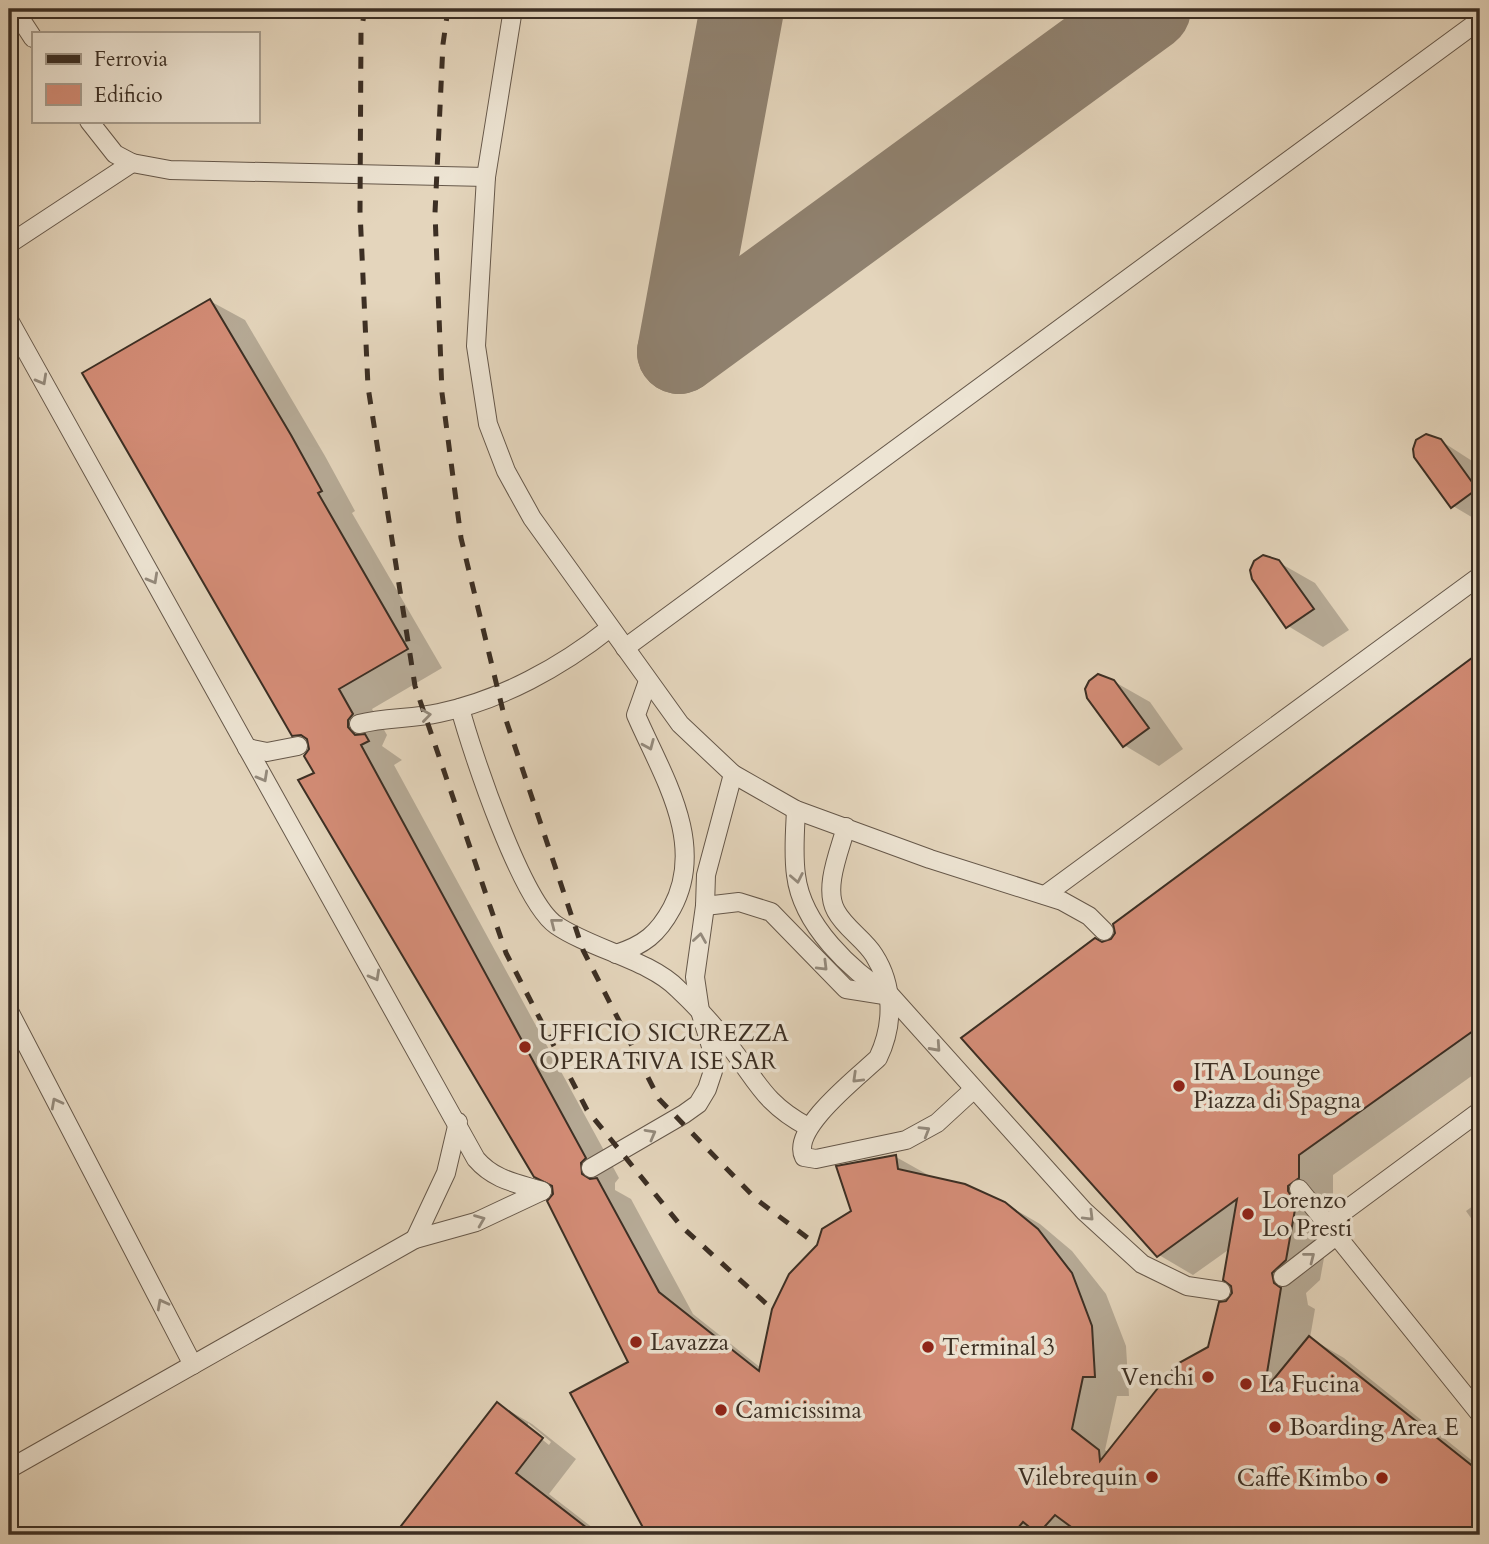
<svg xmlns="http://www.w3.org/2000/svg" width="1489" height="1544" font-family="Cardo,serif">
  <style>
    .shadow { fill: #0003; fill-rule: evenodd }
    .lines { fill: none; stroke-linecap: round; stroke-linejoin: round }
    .taxiway { stroke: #908270; stroke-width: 84 }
    .building { fill: #d38c76; stroke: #3c2f24; stroke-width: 2 }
    .lane-casing { stroke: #66584a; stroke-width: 20 }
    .lane { stroke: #ede4d3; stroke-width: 18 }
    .rail { stroke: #3c2f24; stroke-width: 5; stroke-dasharray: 12 12; stroke-linecap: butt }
    .oneway { stroke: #948a7c }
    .poi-dot { fill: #8f2418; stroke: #ede4d3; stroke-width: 2.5 }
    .labels { text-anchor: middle; stroke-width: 7; stroke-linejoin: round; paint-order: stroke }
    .poi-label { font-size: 24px; fill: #3c2f24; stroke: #ede4d3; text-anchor: start }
  </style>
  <rect width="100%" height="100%" fill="#e4d5bc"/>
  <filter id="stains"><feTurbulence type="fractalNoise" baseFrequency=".00286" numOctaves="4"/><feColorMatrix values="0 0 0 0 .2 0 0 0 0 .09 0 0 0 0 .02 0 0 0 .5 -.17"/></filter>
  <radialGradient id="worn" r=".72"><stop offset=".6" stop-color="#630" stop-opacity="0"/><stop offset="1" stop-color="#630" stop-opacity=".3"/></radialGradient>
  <g class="shadow">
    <path d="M210 301 245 320 325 456 355 511 352 513 442 668 372 709 387 735 382 746 402 760 394 765 619 1178 615 1183V1190L631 1199 693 1314 761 1368 853 1211 896 1157 930 1176 1004 1203 1040 1224 1072 1251 1106 1294 1126 1346 1129 1396H1117L1105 1450 1109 1453 1210 1348 1227 1303 1234 1294 1231 1248 1193 1275 1159 1255 1102 944 1113 941 1117 934 1115 925 1480 654V1070L1333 1175V1197L1322 1205 1330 1225 1320 1280 1306 1293 1308 1305 1315 1309 1310 1338 1344 1358 1480 1467V1535H649L573 1394 630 1362 554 1186 317 773 310 744 293 734Z"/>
    <path d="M1441 441 1480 466V522L1453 506Z"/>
    <path d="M1278 562 1315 583 1349 630 1323 647 1288 626Z"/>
    <path d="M1113 681 1150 702 1183 749 1159 766 1124 745Z"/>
    <path d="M1480 1201V1231L1466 1211Z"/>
    <path d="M498 1404 532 1424 576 1459 549 1494 602 1535H396ZM528 1423 551 1442 549 1445 528 1428Z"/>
  </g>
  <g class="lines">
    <g class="taxiway">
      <path d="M679 352 1149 9"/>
      <path d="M679 352 742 9"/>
    </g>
  </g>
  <g class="building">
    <path d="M210 299 291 435 322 491 318 493 408 649 339 689 353 714 348 720V727L355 735 365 734 369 741 361 745 586 1158 581 1163 582 1174 590 1179 597 1178 659 1292 759 1371 772 1309 789 1274 817 1245 822 1229 851 1211 836 1166 896 1155 898 1169 965 1184 1005 1202 1038 1229 1072 1273 1092 1326 1095 1377H1083L1072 1429 1099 1450 1100 1461 1177 1364 1208 1347 1219 1302 1226 1301 1232 1293 1231 1286 1223 1280 1237 1199 1157 1257 961 1038 1095 938 1102 942 1111 939 1115 933 1113 924 1480 652V1026L1299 1155V1178L1288 1186V1191L1296 1204 1286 1260 1272 1273 1274 1283 1281 1288 1264 1391 1309 1336 1480 1472V1535H1082L1055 1515 1038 1534 1023 1522 1012 1535H647L570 1393 628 1362 547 1201 553 1194 552 1186 534 1177 298 780 314 773 304 756 309 749 307 739 301 735 292 736 82 373Z"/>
    <path d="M1426 434 1441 439 1477 489 1451 508 1414 457 1413 449 1416 440Z"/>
    <path d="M1263 555 1279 560 1314 609 1286 628 1252 579 1250 570 1254 561Z"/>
    <path d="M1098 674 1114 680 1149 728 1123 747 1087 698 1085 689 1089 681Z"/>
    <path d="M497 1402 543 1438 516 1473 596 1535H394Z"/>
  </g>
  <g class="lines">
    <g class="lane-casing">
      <g id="lane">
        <path d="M14 9 33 38"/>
        <path d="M513 9 486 177 476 346 488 424 506 471 532 518 680 724 733 774 796 810 930 859 1062 901 1089 916 1104 931"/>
        <path d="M132 163 170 170 486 177"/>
        <path d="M9 244 132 163 115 154 89 121"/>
        <path d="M9 320 476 1159C494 1180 516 1183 542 1191"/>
        <path d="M625 648 1480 20"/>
        <path d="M460 708C472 753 522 902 556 925 591 949 650 960 678 989 696 1006 713 1024 728 1044 757 1080 763 1103 808 1127"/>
        <path d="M359 724C385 717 412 719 439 713 501 700 561 667 610 628"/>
        <path d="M247 748 267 752 298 746"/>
        <path d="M796 810C795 832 793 854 796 875 802 925 851 971 891 996L1084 1211 1142 1264 1187 1286 1221 1291"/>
        <path d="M846 827C840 850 823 888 836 911 845 928 864 939 874 955 894 986 894 1025 878 1058 858 1077 790 1129 804 1157L816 1159 906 1140 937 1123 974 1089"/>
        <path d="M1045 895 1480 576"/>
        <path d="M705 906 739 902 771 912 846 989 884 995"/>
        <path d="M616 954C644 945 658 934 672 908 707 843 662 775 636 715L648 681"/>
        <path d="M9 1011 193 1365"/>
        <path d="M591 1168 684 1114 698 1104 707 1089 713 1071 714 1056 700 1011 695 977 705 906 706 875 733 774"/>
        <path d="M1299 1189 1480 1414"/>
        <path d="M1327 1224 1480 1111"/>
        <path d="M415 1239 446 1173 458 1122"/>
        <path d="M1283 1277 1336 1236"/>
        <path d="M9 1469 415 1239 476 1222 542 1191"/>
      </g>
    </g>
    <use href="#lane" class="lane"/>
    <g class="rail">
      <path d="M365 9 361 32 360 211 368 387 415 686 506 953 587 1110 681 1226 772 1309"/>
      <path d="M448 9 443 44 435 213 442 393 461 538 503 711 583 950 659 1099 756 1199 817 1245"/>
    </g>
  </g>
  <defs><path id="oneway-chevron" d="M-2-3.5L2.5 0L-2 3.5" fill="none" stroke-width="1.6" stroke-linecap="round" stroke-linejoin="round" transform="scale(1.75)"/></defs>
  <g class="oneway">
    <use href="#oneway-chevron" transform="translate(42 380) rotate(61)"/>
    <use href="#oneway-chevron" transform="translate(153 579) rotate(61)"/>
    <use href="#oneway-chevron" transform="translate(426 715) rotate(-8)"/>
    <use href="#oneway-chevron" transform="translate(649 745) rotate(67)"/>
    <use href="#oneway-chevron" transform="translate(263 777) rotate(61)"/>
    <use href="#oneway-chevron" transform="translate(797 878) rotate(79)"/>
    <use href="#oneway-chevron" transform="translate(555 923) rotate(-142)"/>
    <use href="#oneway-chevron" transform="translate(700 938) rotate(-81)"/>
    <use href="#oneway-chevron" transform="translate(823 966) rotate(45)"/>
    <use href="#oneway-chevron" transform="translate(375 976) rotate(61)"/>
    <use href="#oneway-chevron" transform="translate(936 1047) rotate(48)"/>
    <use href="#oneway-chevron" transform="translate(857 1078) rotate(136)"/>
    <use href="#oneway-chevron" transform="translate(56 1103) rotate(-118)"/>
    <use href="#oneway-chevron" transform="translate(925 1131) rotate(-31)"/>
    <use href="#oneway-chevron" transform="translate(651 1134) rotate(-29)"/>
    <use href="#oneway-chevron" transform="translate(1089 1216) rotate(45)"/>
    <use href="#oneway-chevron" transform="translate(480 1220) rotate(-22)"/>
    <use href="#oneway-chevron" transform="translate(1310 1257) rotate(-38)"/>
    <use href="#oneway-chevron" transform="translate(162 1304) rotate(-118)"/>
  </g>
  <g class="poi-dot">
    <circle cx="525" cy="1047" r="7"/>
    <circle cx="1179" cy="1086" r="7"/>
    <circle cx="1248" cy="1214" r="7"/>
    <circle cx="636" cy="1342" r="7"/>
    <circle cx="928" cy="1347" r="7"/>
    <circle cx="1208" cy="1377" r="7"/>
    <circle cx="1246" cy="1384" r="7"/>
    <circle cx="721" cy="1410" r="7"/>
    <circle cx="1275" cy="1427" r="7"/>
    <circle cx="1152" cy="1477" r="7"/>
    <circle cx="1382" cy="1478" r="7"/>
  </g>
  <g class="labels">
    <g class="poi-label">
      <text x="539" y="1041">UFFICIO SICUREZZA<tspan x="539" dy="28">OPERATIVA ISE SAR</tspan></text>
      <text x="1193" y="1080">ITA Lounge<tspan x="1193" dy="28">Piazza di Spagna</tspan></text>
      <text x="1262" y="1208">Lorenzo<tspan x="1262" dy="28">Lo Presti</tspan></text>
      <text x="650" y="1350">Lavazza</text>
      <text x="942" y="1355">Terminal 3</text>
      <text x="1194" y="1385" text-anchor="end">Venchi</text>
      <text x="1260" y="1392">La Fucina</text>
      <text x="735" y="1418">Camicissima</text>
      <text x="1289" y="1435">Boarding Area E</text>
      <text x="1138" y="1485" text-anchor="end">Vilebrequin</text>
      <text x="1368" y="1486" text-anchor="end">Caffe Kimbo</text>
    </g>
  </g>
  <rect width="1489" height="1544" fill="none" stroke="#e4d5bc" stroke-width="35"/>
  <rect x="10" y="10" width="1468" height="1523" fill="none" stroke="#3c2f24" stroke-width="3.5"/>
  <rect x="18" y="18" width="1454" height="1509" fill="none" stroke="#3c2f24" stroke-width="2"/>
  <rect x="32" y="32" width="228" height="91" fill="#ede4d3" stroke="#a69c8d" stroke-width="2"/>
  <rect x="46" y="54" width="35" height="10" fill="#3c2f24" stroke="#a69c8d" stroke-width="2"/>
  <text x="94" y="66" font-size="21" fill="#3c2f24">Ferrovia</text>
  <rect x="46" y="84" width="35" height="21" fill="#d38c76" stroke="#a69c8d" stroke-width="2"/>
  <text x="94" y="102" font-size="21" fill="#3c2f24">Edificio</text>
  <rect width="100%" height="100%" filter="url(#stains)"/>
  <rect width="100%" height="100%" fill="url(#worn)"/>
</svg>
